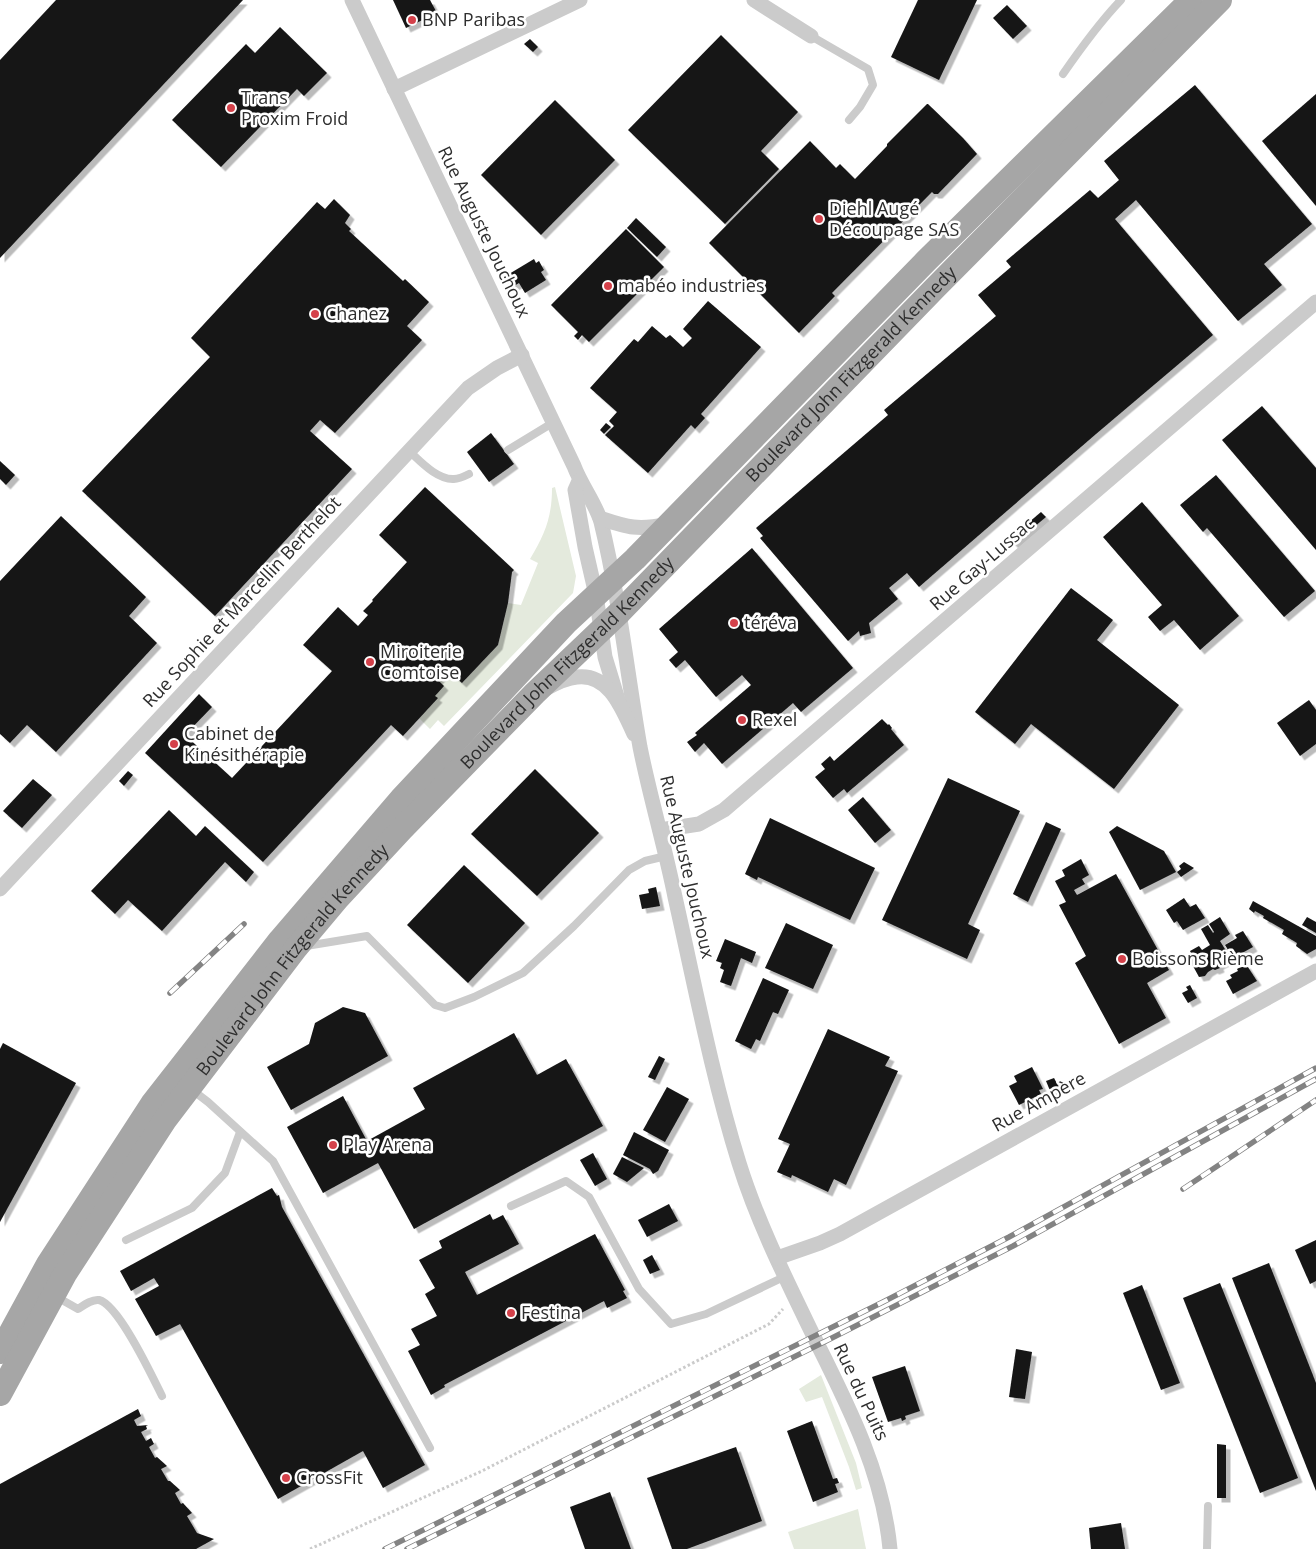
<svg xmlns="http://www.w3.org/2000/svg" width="1316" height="1549" font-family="'Open Sans',sans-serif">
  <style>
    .green { fill: #e4eadd }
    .building { fill: #151515; filter: url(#shadow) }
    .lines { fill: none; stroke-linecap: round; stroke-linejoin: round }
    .path { stroke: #cbcbcb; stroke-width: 3; stroke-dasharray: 2.5 2.5; stroke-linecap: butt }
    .lane { stroke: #cbcbcb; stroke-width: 8 }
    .street { stroke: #cbcbcb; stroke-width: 15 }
    .primary { stroke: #a6a6a6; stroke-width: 24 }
    .rail-casing { stroke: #838383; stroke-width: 5.5 }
    .rail { stroke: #fff; stroke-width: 4; stroke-dasharray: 11; stroke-linecap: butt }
    .poi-dot { fill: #d4414a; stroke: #fff; stroke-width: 2 }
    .labels { text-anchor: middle; stroke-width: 5; stroke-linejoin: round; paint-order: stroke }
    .poi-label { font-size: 18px; fill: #2e2e2e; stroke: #fff; text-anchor: start }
    .street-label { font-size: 18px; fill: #2e2e2e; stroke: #fff }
  </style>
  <defs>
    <filter id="shadow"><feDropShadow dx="4.5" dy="4.5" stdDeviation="0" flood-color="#0004"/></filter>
  </defs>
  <rect width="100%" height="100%" fill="#fff"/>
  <g class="green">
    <path d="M555 487 576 576 573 593 444 726 438 720 430 729 419 718 435 696 438 680 447 670 462 683 498 645 508 603 521 605 538 563 530 559C545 534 552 517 552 488Z"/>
    <path d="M821 1375 856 1463 862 1488 856 1490 849 1467 822 1397 806 1402 799 1389Z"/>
    <path d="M858 1509 866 1549H794L788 1532Z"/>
  </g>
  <g class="building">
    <path d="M56 0H243L0 258V60Z"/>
    <path d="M393 0H430L437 13 406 28Z"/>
    <path d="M918 0H977L939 80 891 57Z"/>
    <path d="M1007 5 1027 26 1013 39 993 18Z"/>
    <path d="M280 27 327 73 304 96 297 89 221 167 172 120 246 44 255 53Z"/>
    <path d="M721 35 798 112 761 151 779 169 725 224 628 130Z"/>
    <path d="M530 39 538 47 533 52 524 44Z"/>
    <path d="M1195 85 1312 224 1264 264 1282 285 1238 321 1136 200 1115 219 1213 335 1096 434 919 587 907 573 889 588 898 599 869 623 871 633 860 636 859 631 848 641 760 538 763 536 756 528 888 415 884 410 996 316 978 295 1011 267 1006 261 1090 190 1098 198 1119 180 1104 161Z"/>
    <path d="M1316 94V206L1262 141Z"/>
    <path d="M555 100 615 160 541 235 481 175Z"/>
    <path d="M927 104H928L963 138 977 154 938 194H934L932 192 832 293 835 296 799 333 709 243 810 141 836 168 840 164 855 179 887 146V144Z"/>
    <path d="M334 199 350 215 345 223 351 229 349 231 403 281 405 279 429 302 407 326 422 340 335 433 320 420 310 431 352 469 215 616 82 491 210 357 191 338 317 202 325 209Z"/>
    <path d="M636 218 666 247 657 257 627 228Z"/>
    <path d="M626 229 664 267 589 342 582 335 578 340 574 336 578 332 551 305Z"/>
    <path d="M534 259 536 263 539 261 544 270 541 272 546 280 525 293 519 283 509 289 504 277Z"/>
    <path d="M708 301 761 347 701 414 705 418 695 429 691 425 648 473 605 435 614 426 609 421 617 412 590 388 634 339 638 342 652 326 666 338 670 335 683 347 692 338 683 329Z"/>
    <path d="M1262 406 1316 468V550L1222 440Z"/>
    <path d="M606 423 611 427 604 434 600 430Z"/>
    <path d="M491 433 514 464 489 482 467 452Z"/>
    <path d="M0 461 15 475 6 485 0 479Z"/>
    <path d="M1216 475 1315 591 1284 617 1207 528 1203 532 1180 505Z"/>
    <path d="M425 487 514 570 512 572 508 603 498 645 462 683 447 670 438 680 444 686 435 696 438 698 403 736 391 725 263 862 145 753 199 694 212 707 185 735 232 778 332 671 303 645 338 607 358 626 368 615 363 611 373 601 372 600 407 562 379 535Z"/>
    <path d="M1142 502 1239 616 1200 650 1174 620 1160 631 1148 617 1162 605 1103 537Z"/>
    <path d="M1041 512 1046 517 1014 544 1009 539Z"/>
    <path d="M61 516 146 597 129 616 157 643 56 752 27 725 10 743 0 734V581Z"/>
    <path d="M752 548 853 668 801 712 793 703 722 764 704 743 695 752 687 742 697 735 695 733 751 685 742 675 716 697 685 660 676 668 669 660 678 652 659 629Z"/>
    <path d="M1071 588 1113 620 1097 640 1179 705 1114 789 1031 724 1015 744 975 712Z"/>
    <path d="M1309 700 1316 710V744L1300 756 1277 723Z"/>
    <path d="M882 719 888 725 889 724 892 728 891 729 904 745 847 793 844 789 833 798 815 777 825 769 821 764 830 756 834 761Z"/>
    <path d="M535 769 599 833 537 896 471 834Z"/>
    <path d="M128 771 133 775 124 786 119 781Z"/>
    <path d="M948 778 1020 811 968 924 980 930 967 959 882 920Z"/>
    <path d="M33 779 52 795 22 828 3 811Z"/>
    <path d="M863 797 891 830 875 843 848 810Z"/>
    <path d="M169 810 196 836 205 826 254 872 246 882 225 862 162 931 128 900 115 914 91 891Z"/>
    <path d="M770 818 875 868 850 920 758 877 757 880 745 874Z"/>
    <path d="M1046 822 1061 829 1028 902 1013 894Z"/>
    <path d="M1117 826 1164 851 1176 872 1140 890 1109 832Z"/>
    <path d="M1081 859 1089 875 1082 879 1085 884 1074 890 1077 895 1116 874 1169 970 1147 983 1166 1018 1119 1044 1075 963 1086 956 1059 905 1066 902 1055 881 1065 876 1062 870Z"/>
    <path d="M1184 862 1194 868 1181 877 1177 872 1181 869 1179 866Z"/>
    <path d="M464 865 525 923 468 983 407 925Z"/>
    <path d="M656 887 660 906 642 909 639 895 649 893 648 889Z"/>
    <path d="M1184 898 1190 907 1196 904 1205 918 1183 930 1177 921 1174 923 1166 910Z"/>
    <path d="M1253 901 1316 936V949L1307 954 1296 946 1297 943 1282 934 1284 930 1263 918 1264 916 1255 911 1254 913 1249 909Z"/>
    <path d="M1220 917 1230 934 1220 941 1231 959 1219 965 1220 968 1215 970 1213 969 1208 972 1205 976 1199 977 1187 955 1191 953 1190 951 1199 946 1202 950 1210 945 1201 929 1208 925 1213 933 1214 932 1209 924Z"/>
    <path d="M1307 917 1316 922V933L1302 925Z"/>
    <path d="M786 923 833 945 813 989 765 968Z"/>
    <path d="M1243 931 1253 947 1233 958 1225 945 1237 938 1235 935Z"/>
    <path d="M725 939 756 952 752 963 741 958 731 986 720 982 724 970 720 968 722 963 716 961Z"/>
    <path d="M1246 964 1257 981 1233 994 1226 981 1232 978 1230 975 1238 971 1237 969Z"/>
    <path d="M763 978 789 990 778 1014 773 1012 760 1041 756 1039 751 1049 735 1041Z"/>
    <path d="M1190 985 1197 998 1188 1003 1182 993 1188 990 1186 987Z"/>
    <path d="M343 1007 365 1013 388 1056 291 1110 267 1067 309 1044 315 1023Z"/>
    <path d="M828 1029 890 1057 885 1066 898 1071 846 1185 834 1179 828 1192 792 1175 791 1178 777 1172 790 1144 778 1139Z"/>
    <path d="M514 1033 537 1075 566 1059 603 1126 414 1229 378 1163 323 1193 287 1127 343 1096 367 1141 425 1109 413 1088Z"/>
    <path d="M3 1043 76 1083 0 1222V1049Z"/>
    <path d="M659 1056 665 1059 655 1080 648 1077Z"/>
    <path d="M1032 1067 1043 1089 1039 1090 1041 1094 1019 1105 1009 1086 1017 1082 1014 1076Z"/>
    <path d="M1054 1078 1060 1089 1051 1093 1046 1081Z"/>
    <path d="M667 1087 689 1099 665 1142 643 1130Z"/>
    <path d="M634 1132 669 1150 658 1171 653 1174 650 1169 623 1155Z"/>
    <path d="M593 1153 607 1179 595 1186 580 1160Z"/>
    <path d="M622 1157 644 1168 627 1182 613 1174Z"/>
    <path d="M272 1188 277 1196 279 1195 282 1207 425 1465 383 1488 363 1451 278 1499 180 1324 156 1336 135 1299 159 1286 154 1278 131 1291 120 1271Z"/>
    <path d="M669 1204 678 1221 647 1237 638 1220Z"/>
    <path d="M490 1214 493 1220 503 1215 519 1244 465 1272 477 1295 595 1234 625 1290 623 1291 627 1298 607 1308 604 1301 444 1385 445 1387 431 1395 408 1351 420 1345 411 1329 437 1316 425 1294 435 1288 419 1260 442 1248 439 1241Z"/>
    <path d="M1316 1240V1281L1310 1284 1295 1250Z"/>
    <path d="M652 1255 660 1270 650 1274 643 1260Z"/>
    <path d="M1269 1263 1316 1383V1491L1232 1278Z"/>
    <path d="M1220 1283 1298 1478 1260 1493 1183 1298Z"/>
    <path d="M1142 1285 1180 1383 1161 1390 1123 1293Z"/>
    <path d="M1016 1349 1032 1352 1025 1399 1009 1397Z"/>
    <path d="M905 1366 920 1411 905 1416 906 1419 902 1421 901 1418 888 1422 872 1377Z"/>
    <path d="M138 1409 141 1416 134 1420 137 1426 148 1425 146 1426 147 1429 141 1432 146 1441 151 1438 154 1444 149 1447 155 1458 157 1457 167 1466 161 1469 168 1481H170L180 1490 175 1493 181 1504 183 1503 192 1513 187 1516 197 1533 214 1539 196 1549H0V1484Z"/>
    <path d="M812 1421 833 1479 837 1478 839 1483 835 1484 838 1492 813 1502 787 1431Z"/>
    <path d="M1217 1444 1226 1445V1498H1217Z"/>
    <path d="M736 1447 762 1521 687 1549H672L647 1478Z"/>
    <path d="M610 1492 631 1549H585L570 1507Z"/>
    <path d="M1121 1523 1125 1549H1091L1089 1528Z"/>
  </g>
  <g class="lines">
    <path class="path" d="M310 1549 482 1471 769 1324 783 1309"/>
    <g class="lane">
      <path d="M811 36 868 69 873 85 860 107 849 120"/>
      <path d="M1063 74C1081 48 1099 23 1121 0"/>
      <path d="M508 450 554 422"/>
      <path d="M409 451C420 461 437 480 454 479 459 479 465 476 469 474"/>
      <path d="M306 946 367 936 435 1005 445 1008 474 997 523 973 574 926 629 870 645 861 666 856"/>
      <path d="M191 1089 208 1102 273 1161 430 1448"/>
      <path d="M511 1206 566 1181 589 1197 639 1289 671 1324 706 1314 786 1276"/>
      <path d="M126 1240 192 1208 225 1173 240 1132"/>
      <path d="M55 1296 78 1309C84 1305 92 1299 99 1300 119 1305 152 1376 162 1396"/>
      <path d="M1207 1549 1208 1506"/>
    </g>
    <g class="street">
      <path d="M352 0 574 466C581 485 596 504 601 522 619 596 627 672 640 747 650 797 665 847 675 897 695 986 712 1076 739 1163 758 1224 788 1283 816 1341 849 1407 883 1474 890 1549"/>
      <path d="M754 0 811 36"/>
      <path d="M394 89 580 0"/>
      <path d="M579 481 575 490 585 547 596 595 605 657 619 703"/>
      <path d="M600 518C627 527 638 531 667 524"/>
      <path d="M547 688C556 683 566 678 577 677 610 673 623 711 634 734"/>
      <path d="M660 830 699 824 724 810 1316 302"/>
      <path d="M0 889 468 388 497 368 522 355"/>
      <path d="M777 1258 820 1243 840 1234 1316 971"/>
    </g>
    <g class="primary">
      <path d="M0 1352 48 1264 152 1104 280 940 401 799 566 623 635 559 926 261 1191 0"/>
      <path id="s1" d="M0 1394 65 1274 165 1120 296 948 338 898 402 829 535 693 620 612 935 288 1220 0"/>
    </g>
    <g class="rail-casing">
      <g id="rail">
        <path d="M170 993 244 924"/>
        <path d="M1183 1189 1316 1100"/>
        <path d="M385 1549 883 1302 1009 1237 1316 1068"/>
        <path d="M407 1549 826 1341 1013 1246 1316 1079"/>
      </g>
    </g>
    <use href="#rail" class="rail"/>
  </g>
  <g class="poi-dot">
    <circle cx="412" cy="20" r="5"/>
    <circle cx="231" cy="108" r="5"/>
    <circle cx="819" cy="219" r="5"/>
    <circle cx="608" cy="286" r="5"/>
    <circle cx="315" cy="314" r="5"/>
    <circle cx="734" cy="623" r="5"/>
    <circle cx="370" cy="662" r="5"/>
    <circle cx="742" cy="720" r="5"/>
    <circle cx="174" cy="744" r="5"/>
    <circle cx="1122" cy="959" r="5"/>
    <circle cx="333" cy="1145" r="5"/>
    <circle cx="511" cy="1313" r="5"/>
    <circle cx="286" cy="1478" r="5"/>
  </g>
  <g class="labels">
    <g class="poi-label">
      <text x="422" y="26">BNP Paribas</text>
      <text x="241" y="104">Trans<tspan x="241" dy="21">Proxim Froid</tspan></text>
      <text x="829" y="215">Diehl Augé<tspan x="829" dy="21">Découpage SAS</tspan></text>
      <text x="618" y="292">mabéo industries</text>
      <text x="325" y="320">Chanez</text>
      <text x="744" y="629">téréva</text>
      <text x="380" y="658">Miroiterie<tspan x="380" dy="21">Comtoise</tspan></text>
      <text x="752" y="726">Rexel</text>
      <text x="184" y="740">Cabinet de<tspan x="184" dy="21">Kinésithérapie</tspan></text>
      <text x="1132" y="965">Boissons Rième</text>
      <text x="343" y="1151">Play Arena</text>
      <text x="521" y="1319">Festina</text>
      <text x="296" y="1484">CrossFit</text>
    </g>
    <g class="street-label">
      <text transform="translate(484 232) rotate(64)" y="6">Rue Auguste Jouchoux</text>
      <text dy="6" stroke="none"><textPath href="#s1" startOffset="1335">Boulevard John Fitzgerald Kennedy</textPath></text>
      <text transform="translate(982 564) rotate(-41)" y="6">Rue Gay-Lussac</text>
      <text transform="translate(242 602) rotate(-47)" y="6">Rue Sophie et Marcellin Berthelot</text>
      <text dy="6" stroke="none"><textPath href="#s1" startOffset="930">Boulevard John Fitzgerald Kennedy</textPath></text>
      <text transform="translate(687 867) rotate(77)" y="6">Rue Auguste Jouchoux</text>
      <text dy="6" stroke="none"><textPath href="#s1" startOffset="525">Boulevard John Fitzgerald Kennedy</textPath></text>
      <text transform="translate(1039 1102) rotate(-29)" y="6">Rue Ampère</text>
      <text transform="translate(861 1392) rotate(65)" y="6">Rue du Puits</text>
    </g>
  </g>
</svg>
